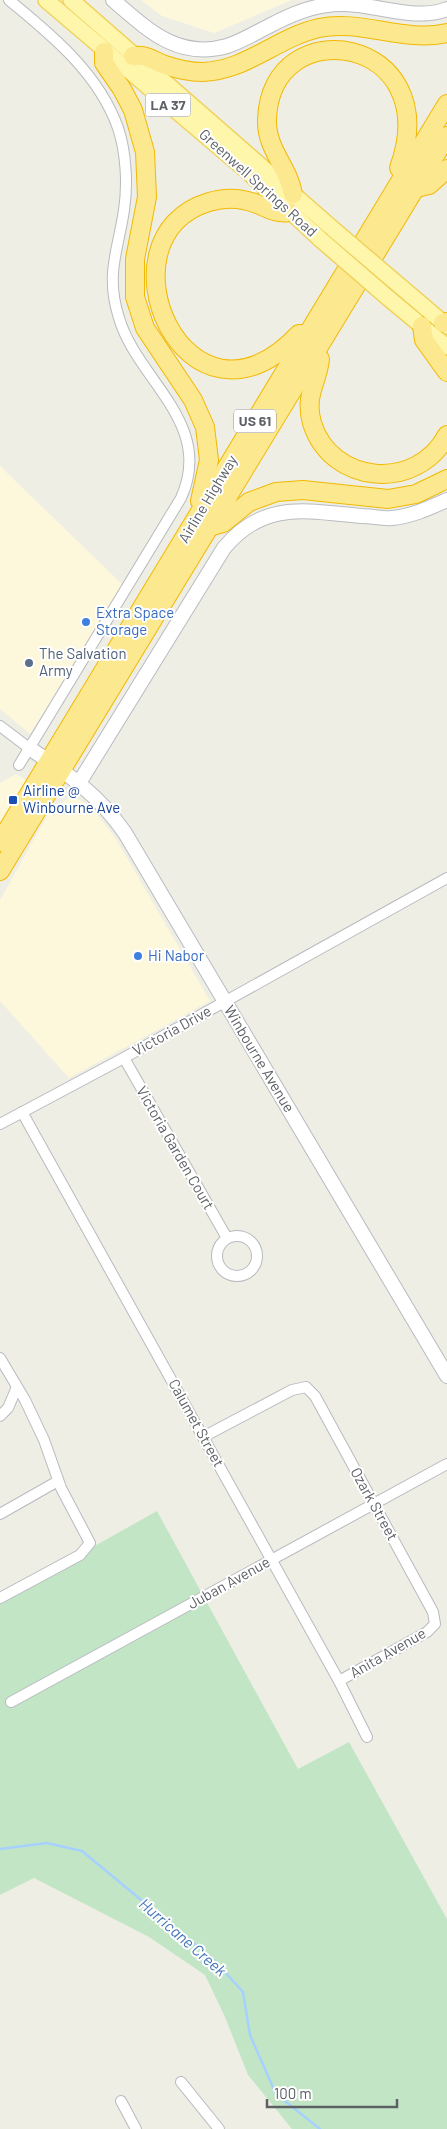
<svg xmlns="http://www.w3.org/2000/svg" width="447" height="2129" font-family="Barlow,sans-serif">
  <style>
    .commercial { fill: #fdf8db }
    .green { fill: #c2e6c5 }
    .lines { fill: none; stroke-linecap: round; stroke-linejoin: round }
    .stream { stroke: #a6d1fe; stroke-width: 2.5 }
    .street-casing { stroke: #b7babf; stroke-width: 12 }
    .secondary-casing { stroke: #b8bbc1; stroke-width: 16 }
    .primary-casing { stroke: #f0d25d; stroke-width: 18 }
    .highway-casing { stroke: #f1b903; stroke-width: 20 }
    .street { stroke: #fff; stroke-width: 10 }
    .secondary { stroke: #fff; stroke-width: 14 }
    .primary { stroke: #fef7ab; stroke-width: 15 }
    .highway { stroke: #fce88f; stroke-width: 18 }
    .primary-bridge-casing { stroke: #f0d25d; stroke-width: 18; stroke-linecap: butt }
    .primary-bridge { stroke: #fef7ab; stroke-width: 15 }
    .shop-dot { fill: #3f7fe0; stroke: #fff; stroke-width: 2 }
    .service-dot { fill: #5c6f8a; stroke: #fff; stroke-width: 2 }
    .transit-dot { fill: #1a4fb4; stroke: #fff; stroke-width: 2 }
    .labels { text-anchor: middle; stroke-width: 4; stroke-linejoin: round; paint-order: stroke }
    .shield { fill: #fff; stroke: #8e9093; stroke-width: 1 }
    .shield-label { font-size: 14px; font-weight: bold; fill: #5d6065 }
    .street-label { font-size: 15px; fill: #5d6065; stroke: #fff }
    .shop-label { font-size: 15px; fill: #366cbe; stroke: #fff; text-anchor: start }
    .service-label { font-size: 15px; fill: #4e5e75; stroke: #fff; text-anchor: start }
    .transit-label { font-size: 15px; fill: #164399; stroke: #fff; text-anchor: start }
    .water-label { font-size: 16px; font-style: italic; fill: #4475b9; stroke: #fff }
  </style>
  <rect width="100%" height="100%" fill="#efeee5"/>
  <g class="commercial">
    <path d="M141 0H292L214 33 162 16Z"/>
    <path d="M0 466 123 585 30 734 0 709Z"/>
    <path d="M16 774 26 780 0 824V783Z"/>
    <path d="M74 796 94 810 116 839 210 1001 69 1078 0 1001V900L52 807Z"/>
  </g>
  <path class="green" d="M157 1511 298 1769 349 1742 447 1919V2129H292L248 2075 225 2017 205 1975 149 1937 34 1878 0 1895V1599Z"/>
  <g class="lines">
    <path class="stream" d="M0 1849 47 1843 82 1851 215 1961 243 1992 250 2035 276 2094 320 2129"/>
    <g class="street-casing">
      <g id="street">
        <path d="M9 0C52 35 99 74 118 128 126 152 128 184 124 210 118 251 105 274 119 318 137 380 215 423 181 498L19 765"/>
        <path d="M0 726 29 748"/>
        <path d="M124 1058 227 1238"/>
        <path d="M22 1112 339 1681 367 1737"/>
        <path d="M0 1124 120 1060 447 878"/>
        <circle cx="237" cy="1256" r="20"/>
        <path d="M0 1358 25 1400 44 1440 61 1488 90 1543 80 1555 0 1598"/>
        <path d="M0 1416 8 1408 17 1387"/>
        <path d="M203 1437 292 1390 306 1387 315 1396 433 1612 435 1624 427 1632 339 1681"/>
        <path d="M0 1514 58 1481"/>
        <path d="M11 1702 447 1464"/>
        <path d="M181 2082 219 2129"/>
        <path d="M121 2101 136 2129"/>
      </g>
    </g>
    <g class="secondary-casing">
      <g id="secondary">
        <path d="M113 0C148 30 178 60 227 46 243 41 260 30 275 23 296 12 317 4 341 4 372 3 417 22 447 9"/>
        <path d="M29 748C67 773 99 795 125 833L447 1376"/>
        <path d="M79 783 224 548C264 500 306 511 362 516 372 516 383 519 392 518 412 516 429 508 447 500"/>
      </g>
    </g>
    <g class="primary-casing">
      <g id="primary">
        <path d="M46 0 247 171 320 239"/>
        <path d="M71 0 333 229"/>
        <path d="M400 286 447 326"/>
        <path d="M387 297 447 347"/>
      </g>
    </g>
    <g class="highway-casing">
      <g id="highway">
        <path d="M104 52V63L122 89 133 110 145 152 147 197 135 259V297L145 328 193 400 205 427 209 460 200 501"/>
        <path d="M133 56C147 54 153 61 165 65 177 69 190 72 202 72 246 71 278 37 319 28 361 19 404 43 447 33"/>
        <path d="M416 188 429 185 447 169"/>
        <path d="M293 194C289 168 266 149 267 120 270 8 447 35 399 168"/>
        <path d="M289 212C276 214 270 209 257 204 242 198 225 197 209 202 93 237 186 453 299 334H303"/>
        <path d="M443 323 447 322"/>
        <path d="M422 326 424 340 447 372"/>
        <path d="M320 359C318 382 304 395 312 423 331 485 417 492 447 435"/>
        <path d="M213 526 223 523 249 502 276 492 303 490 388 499 416 494 447 479"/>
        <path d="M0 842 447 104"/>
        <path d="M0 871 447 136"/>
      </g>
    </g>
    <use href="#street" class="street"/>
    <use href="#secondary" class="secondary"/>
    <use href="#primary" class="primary"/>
    <use href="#highway" class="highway"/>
    <g class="primary-bridge-casing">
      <g id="primary-bridge">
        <path d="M333 229 400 286"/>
        <path d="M320 239 387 297"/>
      </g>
    </g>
    <use href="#primary-bridge" class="primary-bridge"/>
  </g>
  <g class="shop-dot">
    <circle cx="86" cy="622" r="5"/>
    <circle cx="138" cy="956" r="5"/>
  </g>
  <circle class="service-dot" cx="29" cy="663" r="5"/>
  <rect class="transit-dot" x="8" y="795" width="10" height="10" rx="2.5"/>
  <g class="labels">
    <g class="shield">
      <rect x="145.5" y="93.5" width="45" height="23" rx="4"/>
      <rect x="234" y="409.5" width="42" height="23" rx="4"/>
    </g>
    <g class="shield-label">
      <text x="168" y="110">LA 37</text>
      <text x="255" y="426">US 61</text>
    </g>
    <g class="street-label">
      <text transform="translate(258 183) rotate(42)" y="5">Greenwell Springs Road</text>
      <text transform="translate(208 499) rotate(-59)" y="5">Airline Highway</text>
      <text transform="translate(172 1031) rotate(-29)" y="5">Victoria Drive</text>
      <text transform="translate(259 1059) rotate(59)" y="5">Winbourne Avenue</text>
      <text transform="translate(175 1148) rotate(60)" y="5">Victoria Garden Court</text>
      <text transform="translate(196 1423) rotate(61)" y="5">Calumet Street</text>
      <text transform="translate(374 1504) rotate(61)" y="5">Ozark Street</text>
      <text transform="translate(229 1583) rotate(-29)" y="5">Juban Avenue</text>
      <text transform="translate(388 1653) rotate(-30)" y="5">Anita Avenue</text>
    </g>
    <g class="shop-label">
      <text x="96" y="618">Extra Space<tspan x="96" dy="17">Storage</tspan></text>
      <text x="148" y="961">Hi Nabor</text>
    </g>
    <g class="service-label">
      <text x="39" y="659">The Salvation<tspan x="39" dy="17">Army</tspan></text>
    </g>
    <g class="transit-label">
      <text x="23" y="796">Airline @<tspan x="23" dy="17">Winbourne Ave</tspan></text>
    </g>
    <g class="water-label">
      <text transform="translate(183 1937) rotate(41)" y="6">Hurricane Creek</text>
    </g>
  </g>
  <path d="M267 2099v8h130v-8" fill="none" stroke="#5d6065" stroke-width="2.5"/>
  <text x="274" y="2099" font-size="15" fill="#5d6065" stroke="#ffffff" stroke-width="4" paint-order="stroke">100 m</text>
</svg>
